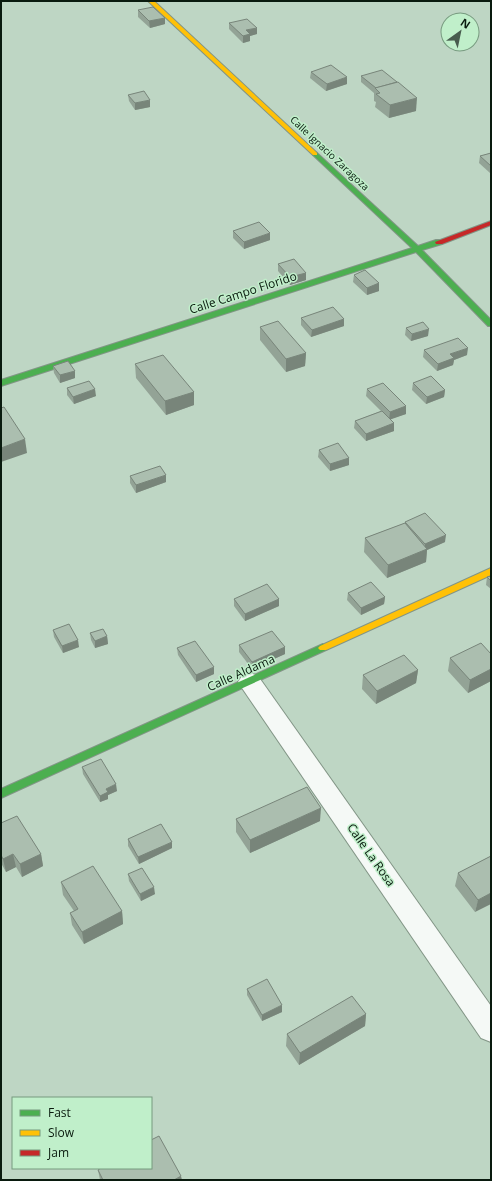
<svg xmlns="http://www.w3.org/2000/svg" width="492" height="1181" font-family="'Open Sans',sans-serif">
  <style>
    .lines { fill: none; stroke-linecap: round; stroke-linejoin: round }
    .street-casing { stroke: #829586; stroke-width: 2 }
    .fast-casing { stroke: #829586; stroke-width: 2 }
    .slow-casing { stroke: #829586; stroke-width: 2 }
    .jam-casing { stroke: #829586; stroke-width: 2 }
    .street { fill: #f5f9f6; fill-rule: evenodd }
    .fast { fill: #4caf50; fill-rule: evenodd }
    .slow { fill: #ffc107; fill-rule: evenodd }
    .jam { fill: #c62828; fill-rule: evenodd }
    .wall { fill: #93a396 }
    .shaded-wall { fill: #78857a }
    .building { fill: #abbeaf; stroke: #78857a }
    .labels { text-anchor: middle; stroke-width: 3; stroke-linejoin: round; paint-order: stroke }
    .far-street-label { font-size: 10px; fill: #091a0e; stroke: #c0efca }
    .street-label { font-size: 12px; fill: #091a0e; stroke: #c0efca }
  </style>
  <rect width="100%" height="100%" fill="#bed6c4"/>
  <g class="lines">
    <g class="street-casing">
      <path id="street" d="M250 673 258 676 491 1006V1042L481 1038 242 688 238 682 242 676Z"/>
    </g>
    <g class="fast-casing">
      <g id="fast">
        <path d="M315 152 317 153 418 246 436 240H442V244L422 250 491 320V326H488L416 252 1 386V380L412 248 313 155V153Z"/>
        <path d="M323 644 326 646 328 648 326 650 1 798V789Z"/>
      </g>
    </g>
    <g class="slow-casing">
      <g id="slow">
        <path d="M148 1H154L317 153V155H313Z"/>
        <path d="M491 568V575L326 650H320L318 648 320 646Z"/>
      </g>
    </g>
    <g class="jam-casing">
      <path id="jam" d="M491 221V225L442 244H436L435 242Z"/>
    </g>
    <use href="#street" class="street"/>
    <use href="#fast" class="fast"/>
    <use href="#slow" class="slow"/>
    <use href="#jam" class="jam"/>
  </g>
  <g class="wall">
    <path d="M138 10 165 24 150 28 138 17Z"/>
    <path d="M229 23 257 34 250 36V41L243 43 229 29Z"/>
    <path d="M311 72 347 84 326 91 310 78Z"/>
    <path d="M361 76 416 111 389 118 375 107 376 102 374 101V93L361 82Z"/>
    <path d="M128 95 150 107 135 110 129 101Z"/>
    <path d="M491 153V173H490L479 163 480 156Z"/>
    <path d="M233 231 270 240 244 249 233 238Z"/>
    <path d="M278 264 306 273V280L290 285 278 271Z"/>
    <path d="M354 275 379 283V291L367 295 353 282Z"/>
    <path d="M301 318 344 319V326L311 337 301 325Z"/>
    <path d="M260 327 306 353 305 366 286 372 260 340Z"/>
    <path d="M406 328 428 336 411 341 405 335Z"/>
    <path d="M424 350 467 355 454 360 453 365 437 371 423 357Z"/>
    <path d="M135 364 194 392V405L166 415 136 378Z"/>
    <path d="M53 366 75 378 60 383 54 373Z"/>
    <path d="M413 383 445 390 444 397 426 404 412 390Z"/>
    <path d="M67 388 96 396 74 404 67 395Z"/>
    <path d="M367 389 406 406V414L390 419 394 423V431L366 441 354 428 355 421 381 411 366 396Z"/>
    <path d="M319 450 349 458V465L330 471 318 457Z"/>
    <path d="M130 476 166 482 136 493 130 483Z"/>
    <path d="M405 522 445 542 427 550 426 562 387 578 364 552 365 538 405 523Z"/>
    <path d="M491 576V589L486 585 487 577Z"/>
    <path d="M348 593 385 597 384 604 361 615 347 600Z"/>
    <path d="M234 599H279V606L245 621 234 606Z"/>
    <path d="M53 630 79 647 63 653 54 637Z"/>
    <path d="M90 633 107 636 108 644 95 648 91 640Z"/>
    <path d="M239 645 285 647V654L252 669 239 652Z"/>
    <path d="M177 648 214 674 196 682 178 655Z"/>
    <path d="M491 654V681L468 693 448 671 450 658Z"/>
    <path d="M418 670 416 683 376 704 362 689 363 675Z"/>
    <path d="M82 767 117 791 108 795V799L100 802 83 774Z"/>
    <path d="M236 819 320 821 250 853 236 832Z"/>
    <path d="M1 823 41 854 43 866 22 877 16 867 6 872 1 863Z"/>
    <path d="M128 839 172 848 139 864 128 846Z"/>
    <path d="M491 856 475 912 455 886 458 873Z"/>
    <path d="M128 874 155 894 141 901 129 881Z"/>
    <path d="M61 882 122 911 123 924 84 944 72 925 70 913 74 911 63 895Z"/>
    <path d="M247 989 282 1012 262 1021 247 995Z"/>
    <path d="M366 1014 365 1026 299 1065 286 1046 287 1034Z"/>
    <path d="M98 1170 182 1180H100Z"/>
  </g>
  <g class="shaded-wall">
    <path d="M165 18V24L150 28 149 21Z"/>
    <path d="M257 28V34L250 36V41L243 43V36L246 30Z"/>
    <path d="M347 77V84L326 91 327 84Z"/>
    <path d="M417 98 416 111 389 118 390 105Z"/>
    <path d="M150 100V107L135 110V103Z"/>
    <path d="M270 233V240L244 249V242Z"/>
    <path d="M306 273V280L290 285V277Z"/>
    <path d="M379 283V291L367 295V288Z"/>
    <path d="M344 319V326L311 337 312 330Z"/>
    <path d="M429 329 428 336 411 341 412 334Z"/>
    <path d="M468 348 467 355 454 360 453 365 437 371 438 364 450 354Z"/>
    <path d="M306 353 305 366 286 372V359Z"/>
    <path d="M75 371V378L60 383V375Z"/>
    <path d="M95 389 96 396 74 404 73 397Z"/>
    <path d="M445 390 444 397 426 404 427 397Z"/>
    <path d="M194 392V405L166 415 165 401Z"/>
    <path d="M406 406V414L389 420 390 412Z"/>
    <path d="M394 423V431L366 441V434Z"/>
    <path d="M25 439 27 453 1 462V448Z"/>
    <path d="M349 458V465L330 471V464Z"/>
    <path d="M166 475V482L136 493V485Z"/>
    <path d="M446 535 445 542 427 550 426 562 387 578 388 565 425 550V544Z"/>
    <path d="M385 597 384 604 361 615V608Z"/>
    <path d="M279 599V606L245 621V614Z"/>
    <path d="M107 636 108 644 95 648V641Z"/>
    <path d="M78 640 79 647 63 653 62 646Z"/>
    <path d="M285 647V654L252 669V662Z"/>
    <path d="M214 667V674L196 682V675Z"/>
    <path d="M491 669V681L468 693 470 680Z"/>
    <path d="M418 670 416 683 376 704 377 691Z"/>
    <path d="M116 784 117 791 108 795V799L100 802V796L106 789Z"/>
    <path d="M321 808 320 821 250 853V840Z"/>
    <path d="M172 842V848L139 864 138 857Z"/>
    <path d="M13 854 16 867 6 872 3 859Z"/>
    <path d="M41 854 43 866 22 877 20 864Z"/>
    <path d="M154 887 155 894 141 901 140 894Z"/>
    <path d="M491 893V904L475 912 478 900Z"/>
    <path d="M122 911 123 924 84 944 82 932Z"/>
    <path d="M282 1005V1012L262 1021V1015Z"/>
    <path d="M366 1014 365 1026 299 1065 300 1053Z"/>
    <path d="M181 1176 182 1180H174Z"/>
  </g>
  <g class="building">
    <path d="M153 7 165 18 149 21 138 10Z"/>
    <path d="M247 19 257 28 246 30 250 34 243 36 229 23Z"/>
    <path d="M331 65 347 77 327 84 311 72Z"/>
    <path d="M382 70 397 82 376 88 361 76Z"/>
    <path d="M398 82 417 98 390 105 376 94 380 93 375 88Z"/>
    <path d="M144 91 150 100 135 103 128 95Z"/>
    <path d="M491 153V166L480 156Z"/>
    <path d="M259 222 270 233 244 242 233 231Z"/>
    <path d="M294 259 306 273 290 277 278 264Z"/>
    <path d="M365 270 379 283 367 288 354 275Z"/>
    <path d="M333 307 344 319 312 330 301 318Z"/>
    <path d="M278 321 306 353 286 359 260 327Z"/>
    <path d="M423 322 429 329 412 334 406 328Z"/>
    <path d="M458 338 468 348 450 354 454 358 438 364 424 350Z"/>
    <path d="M163 355 194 392 165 401 135 364Z"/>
    <path d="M68 361 75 371 60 375 53 366Z"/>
    <path d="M431 376 445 390 427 397 413 383Z"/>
    <path d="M89 381 95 389 73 397 67 388Z"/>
    <path d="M383 383 406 406 390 412 367 389Z"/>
    <path d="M4 407 25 439 1 448V408Z"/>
    <path d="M382 411 394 423 366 434 355 421Z"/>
    <path d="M338 443 349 458 330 464 319 450Z"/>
    <path d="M160 466 166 475 136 485 130 476Z"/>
    <path d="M425 513 446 535 425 544 405 522Z"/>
    <path d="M405 523 427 549 388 565 365 538Z"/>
    <path d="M491 576V581L487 577Z"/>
    <path d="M371 582 385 597 361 608 348 593Z"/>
    <path d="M267 584 279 599 245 614 234 599Z"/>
    <path d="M69 624 78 640 62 646 53 630Z"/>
    <path d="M103 629 107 636 95 641 90 633Z"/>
    <path d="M272 631 285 647 252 662 239 645Z"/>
    <path d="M195 641 214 667 196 675 177 648Z"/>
    <path d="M481 643 491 654V669L470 680 450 658Z"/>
    <path d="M404 655 418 670 377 691 363 675Z"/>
    <path d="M101 759 116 784 106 789 108 792 100 796 82 767Z"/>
    <path d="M307 787 321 808 250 840 236 819Z"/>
    <path d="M17 816 41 854 20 864 13 854 3 859 1 855V823Z"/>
    <path d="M161 824 172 842 138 857 128 839Z"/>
    <path d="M491 856V893L478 900 458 873Z"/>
    <path d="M93 866 122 911 82 932 70 913 78 909 61 882Z"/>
    <path d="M142 868 154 887 140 894 128 874Z"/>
    <path d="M267 979 282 1005 262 1015 247 989Z"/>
    <path d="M352 996 366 1014 300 1053 287 1034Z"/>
    <path d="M159 1136 181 1176 174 1180H103L98 1170 101 1168H151V1140Z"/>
  </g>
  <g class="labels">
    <g class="far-street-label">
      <text transform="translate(330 153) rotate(43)" y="4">Calle Ignacio Zaragoza</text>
    </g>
    <g class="street-label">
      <text transform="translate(243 293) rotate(-18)" y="4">Calle Campo Florido</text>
      <text transform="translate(241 673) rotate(-24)" y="4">Calle Aldama</text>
      <text transform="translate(371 855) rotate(55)" y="4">Calle La Rosa</text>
    </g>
  </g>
  <rect width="492" height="1181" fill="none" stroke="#091a0e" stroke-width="4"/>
  <rect x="12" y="1097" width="140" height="72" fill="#c0efca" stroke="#779a7f"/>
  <rect x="20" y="1110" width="20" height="6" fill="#4caf50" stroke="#779a7f"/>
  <text x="48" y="1117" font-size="12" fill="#091a0e">Fast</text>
  <rect x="20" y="1130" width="20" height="6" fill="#ffc107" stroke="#779a7f"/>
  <text x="48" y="1137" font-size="12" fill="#091a0e">Slow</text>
  <rect x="20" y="1150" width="20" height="6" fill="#c62828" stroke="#779a7f"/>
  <text x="48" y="1157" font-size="12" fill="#091a0e">Jam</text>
  <g transform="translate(460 32) rotate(33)"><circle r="19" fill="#c0efca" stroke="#779a7f"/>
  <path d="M0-3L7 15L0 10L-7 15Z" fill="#485c4e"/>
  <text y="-6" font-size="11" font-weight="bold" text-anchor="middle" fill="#091a0e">N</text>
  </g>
</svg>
